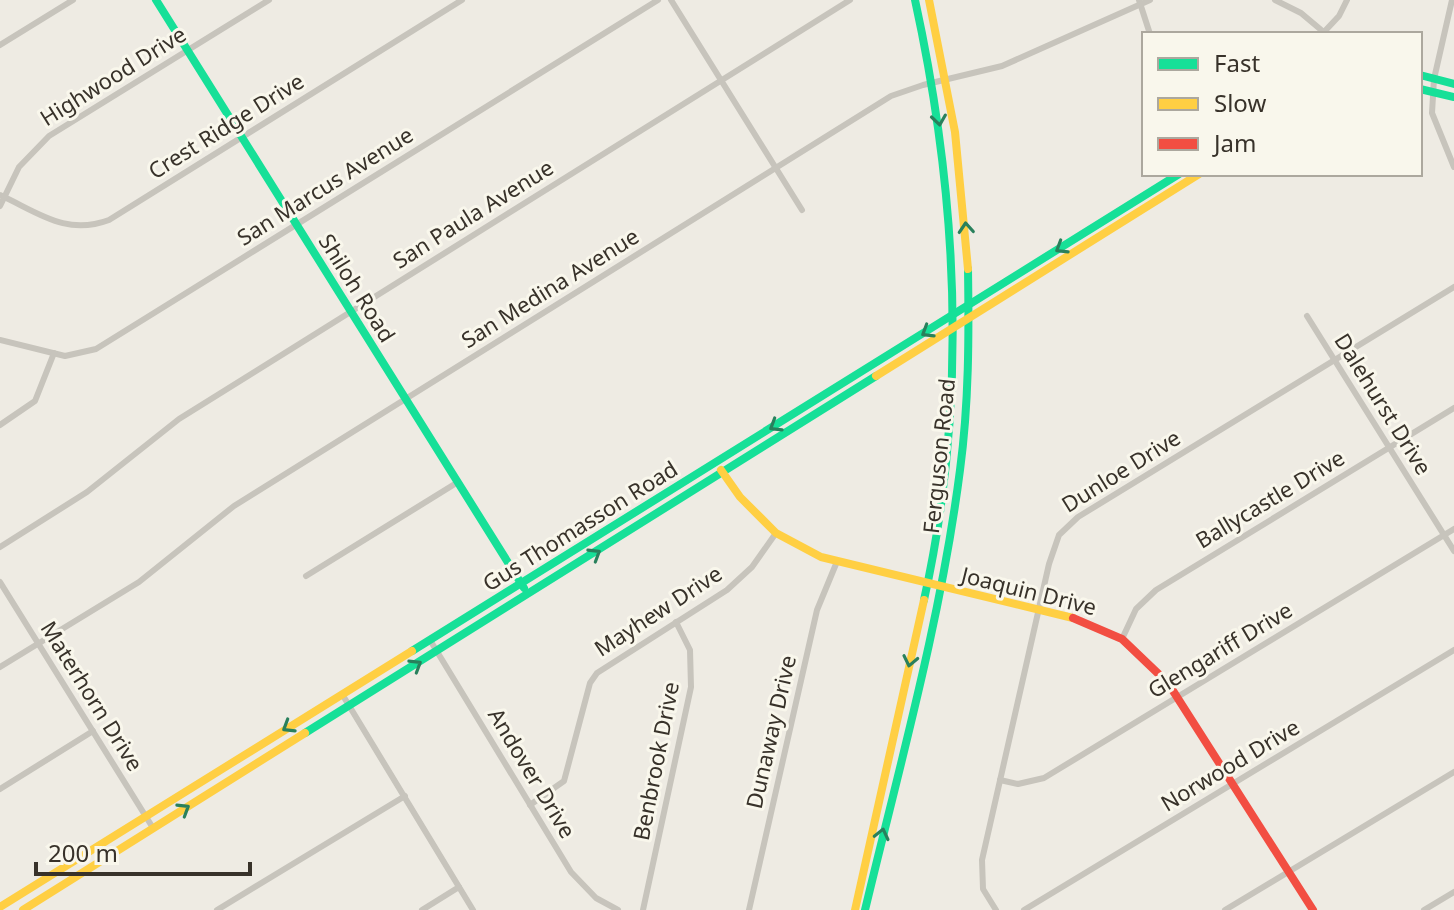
<svg xmlns="http://www.w3.org/2000/svg" width="1454" height="910" font-family="'Noto Sans',sans-serif">
  <style>
    .lines { fill: none; stroke-linecap: round; stroke-linejoin: round }
    .street { stroke: #c7c4bc; stroke-width: 6 }
    .fast { stroke: #16e098; stroke-width: 8 }
    .slow { stroke: #ffcf43; stroke-width: 8 }
    .jam { stroke: #f24e42; stroke-width: 8 }
    .oneway { stroke: #29805c }
    .labels { text-anchor: middle; stroke-width: 6; stroke-linejoin: round; paint-order: stroke }
    .street-label { font-size: 22px; fill: #38322a; stroke: #f9f7ec }
  </style>
  <rect width="100%" height="100%" fill="#eeebe3"/>
  <g class="lines">
    <g class="street">
      <path d="M671 0 802 210"/>
      <path d="M1139 0 1150 34"/>
      <path d="M1275 0 1301 13 1326 34"/>
      <path d="M1452 0 1434 79 1432 113 1454 167"/>
      <path d="M1324 32 1339 16 1347 0"/>
      <path d="M0 45 73 0"/>
      <path d="M0 195C39 213 66 236 109 220L462 0"/>
      <path d="M0 206 19 167 49 136 269 0"/>
      <path d="M1307 316 1454 551"/>
      <path d="M0 340 65 356 96 349 658 0"/>
      <path d="M0 425 35 401 54 353"/>
      <path d="M0 547 87 492 179 419 850 0"/>
      <path d="M306 576 458 482"/>
      <path d="M0 582 153 828"/>
      <path d="M1122 639 1136 609 1156 590 1454 408"/>
      <path d="M430 640 571 872 596 898 618 910"/>
      <path d="M0 667 139 582 234 506 891 96 923 85 1002 66 1150 0"/>
      <path d="M342 694 473 910"/>
      <path d="M1000 780 1018 784 1044 778 1454 529"/>
      <path d="M0 789 93 731"/>
      <path d="M530 805 564 781 590 683 597 673 727 590 752 567 776 533"/>
      <path d="M217 910 405 796"/>
      <path d="M422 910 459 887"/>
      <path d="M643 910 691 687 690 650 676 622"/>
      <path d="M749 910 817 610 836 564"/>
      <path d="M996 910 983 889 982 860 1049 564 1059 535 1078 517 1454 287"/>
      <path d="M1024 910 1454 650"/>
      <path d="M1225 910 1454 772"/>
      <path d="M1424 910 1454 892"/>
    </g>
    <g class="fast">
      <path d="M156 0 524 588"/>
      <path d="M915 0C958 197 968 402 924 600"/>
      <path d="M1420 75 1454 84"/>
      <path d="M1420 89 1454 97"/>
      <path d="M412 651 1179 174"/>
      <path d="M305 733 876 376"/>
      <path d="M865 910C900 764 941 619 960 470 969 403 969 336 968 269"/>
    </g>
    <g class="slow">
      <path d="M929 0 955 132 968 269"/>
      <path d="M876 376 1199 174"/>
      <path d="M721 470 740 497 776 533 821 557 1073 618"/>
      <path d="M0 907 412 651"/>
      <path d="M23 910 305 733"/>
      <path d="M855 910 924 600"/>
    </g>
    <path class="jam" d="M1073 618 1122 639 1168 683 1313 910"/>
  </g>
  <defs><path id="oneway-chevron" d="M-2-3.5L2.5 0L-2 3.5" fill="none" stroke-width="1.6" stroke-linecap="round" stroke-linejoin="round" transform="scale(2)"/></defs>
  <g class="oneway">
    <use href="#oneway-chevron" transform="translate(939 120) rotate(82)"/>
    <use href="#oneway-chevron" transform="translate(966 228) rotate(-94)"/>
    <use href="#oneway-chevron" transform="translate(1061 248) rotate(148)"/>
    <use href="#oneway-chevron" transform="translate(927 332) rotate(148)"/>
    <use href="#oneway-chevron" transform="translate(775 426) rotate(148)"/>
    <use href="#oneway-chevron" transform="translate(595 554) rotate(-32)"/>
    <use href="#oneway-chevron" transform="translate(910 661) rotate(102)"/>
    <use href="#oneway-chevron" transform="translate(416 665) rotate(-32)"/>
    <use href="#oneway-chevron" transform="translate(288 727) rotate(148)"/>
    <use href="#oneway-chevron" transform="translate(184 809) rotate(-32)"/>
    <use href="#oneway-chevron" transform="translate(882 834) rotate(-77)"/>
  </g>
  <g class="labels">
    <g class="street-label">
      <text transform="translate(113 76) rotate(-32)" y="8">Highwood Drive</text>
      <text transform="translate(226 126) rotate(-32)" y="8">Crest Ridge Drive</text>
      <text transform="translate(325 186) rotate(-32)" y="8">San Marcus Avenue</text>
      <text transform="translate(473 214) rotate(-32)" y="8">San Paula Avenue</text>
      <text transform="translate(357 288) rotate(58)" y="8">Shiloh Road</text>
      <text transform="translate(550 288) rotate(-32)" y="8">San Medina Avenue</text>
      <text transform="translate(1383 404) rotate(58)" y="8">Dalehurst Drive</text>
      <text transform="translate(939 456) rotate(-84)" y="8">Ferguson Road</text>
      <text transform="translate(1121 471) rotate(-32)" y="8">Dunloe Drive</text>
      <text transform="translate(1270 499) rotate(-31)" y="8">Ballycastle Drive</text>
      <text transform="translate(580 526) rotate(-32)" y="8">Gus Thomasson Road</text>
      <text transform="translate(1029 591) rotate(14)" y="8">Joaquin Drive</text>
      <text transform="translate(658 611) rotate(-33)" y="8">Mayhew Drive</text>
      <text transform="translate(1220 650) rotate(-31)" y="8">Glengariff Drive</text>
      <text transform="translate(92 696) rotate(58)" y="8">Materhorn Drive</text>
      <text transform="translate(771 732) rotate(-77)" y="8">Dunaway Drive</text>
      <text transform="translate(656 761) rotate(-79)" y="8">Benbrook Drive</text>
      <text transform="translate(1230 765) rotate(-31)" y="8">Norwood Drive</text>
      <text transform="translate(532 773) rotate(59)" y="8">Andover Drive</text>
    </g>
  </g>
  <rect x="1142" y="32" width="280" height="144" fill="#f9f7ec" stroke="#aca89e" stroke-width="2"/>
  <rect x="1158" y="58" width="40" height="12" fill="#16e098" stroke="#aca89e" stroke-width="2"/>
  <text x="1214" y="72" font-size="24" fill="#38322a">Fast</text>
  <rect x="1158" y="98" width="40" height="12" fill="#ffcf43" stroke="#aca89e" stroke-width="2"/>
  <text x="1214" y="112" font-size="24" fill="#38322a">Slow</text>
  <rect x="1158" y="138" width="40" height="12" fill="#f24e42" stroke="#aca89e" stroke-width="2"/>
  <text x="1214" y="152" font-size="24" fill="#38322a">Jam</text>
  <path d="M36 862v12h214v-12" fill="none" stroke="#38322a" stroke-width="4"/>
  <text x="48" y="862" font-size="24" fill="#38322a" stroke="#f9f7ec" stroke-width="6" paint-order="stroke">200 m</text>
</svg>
